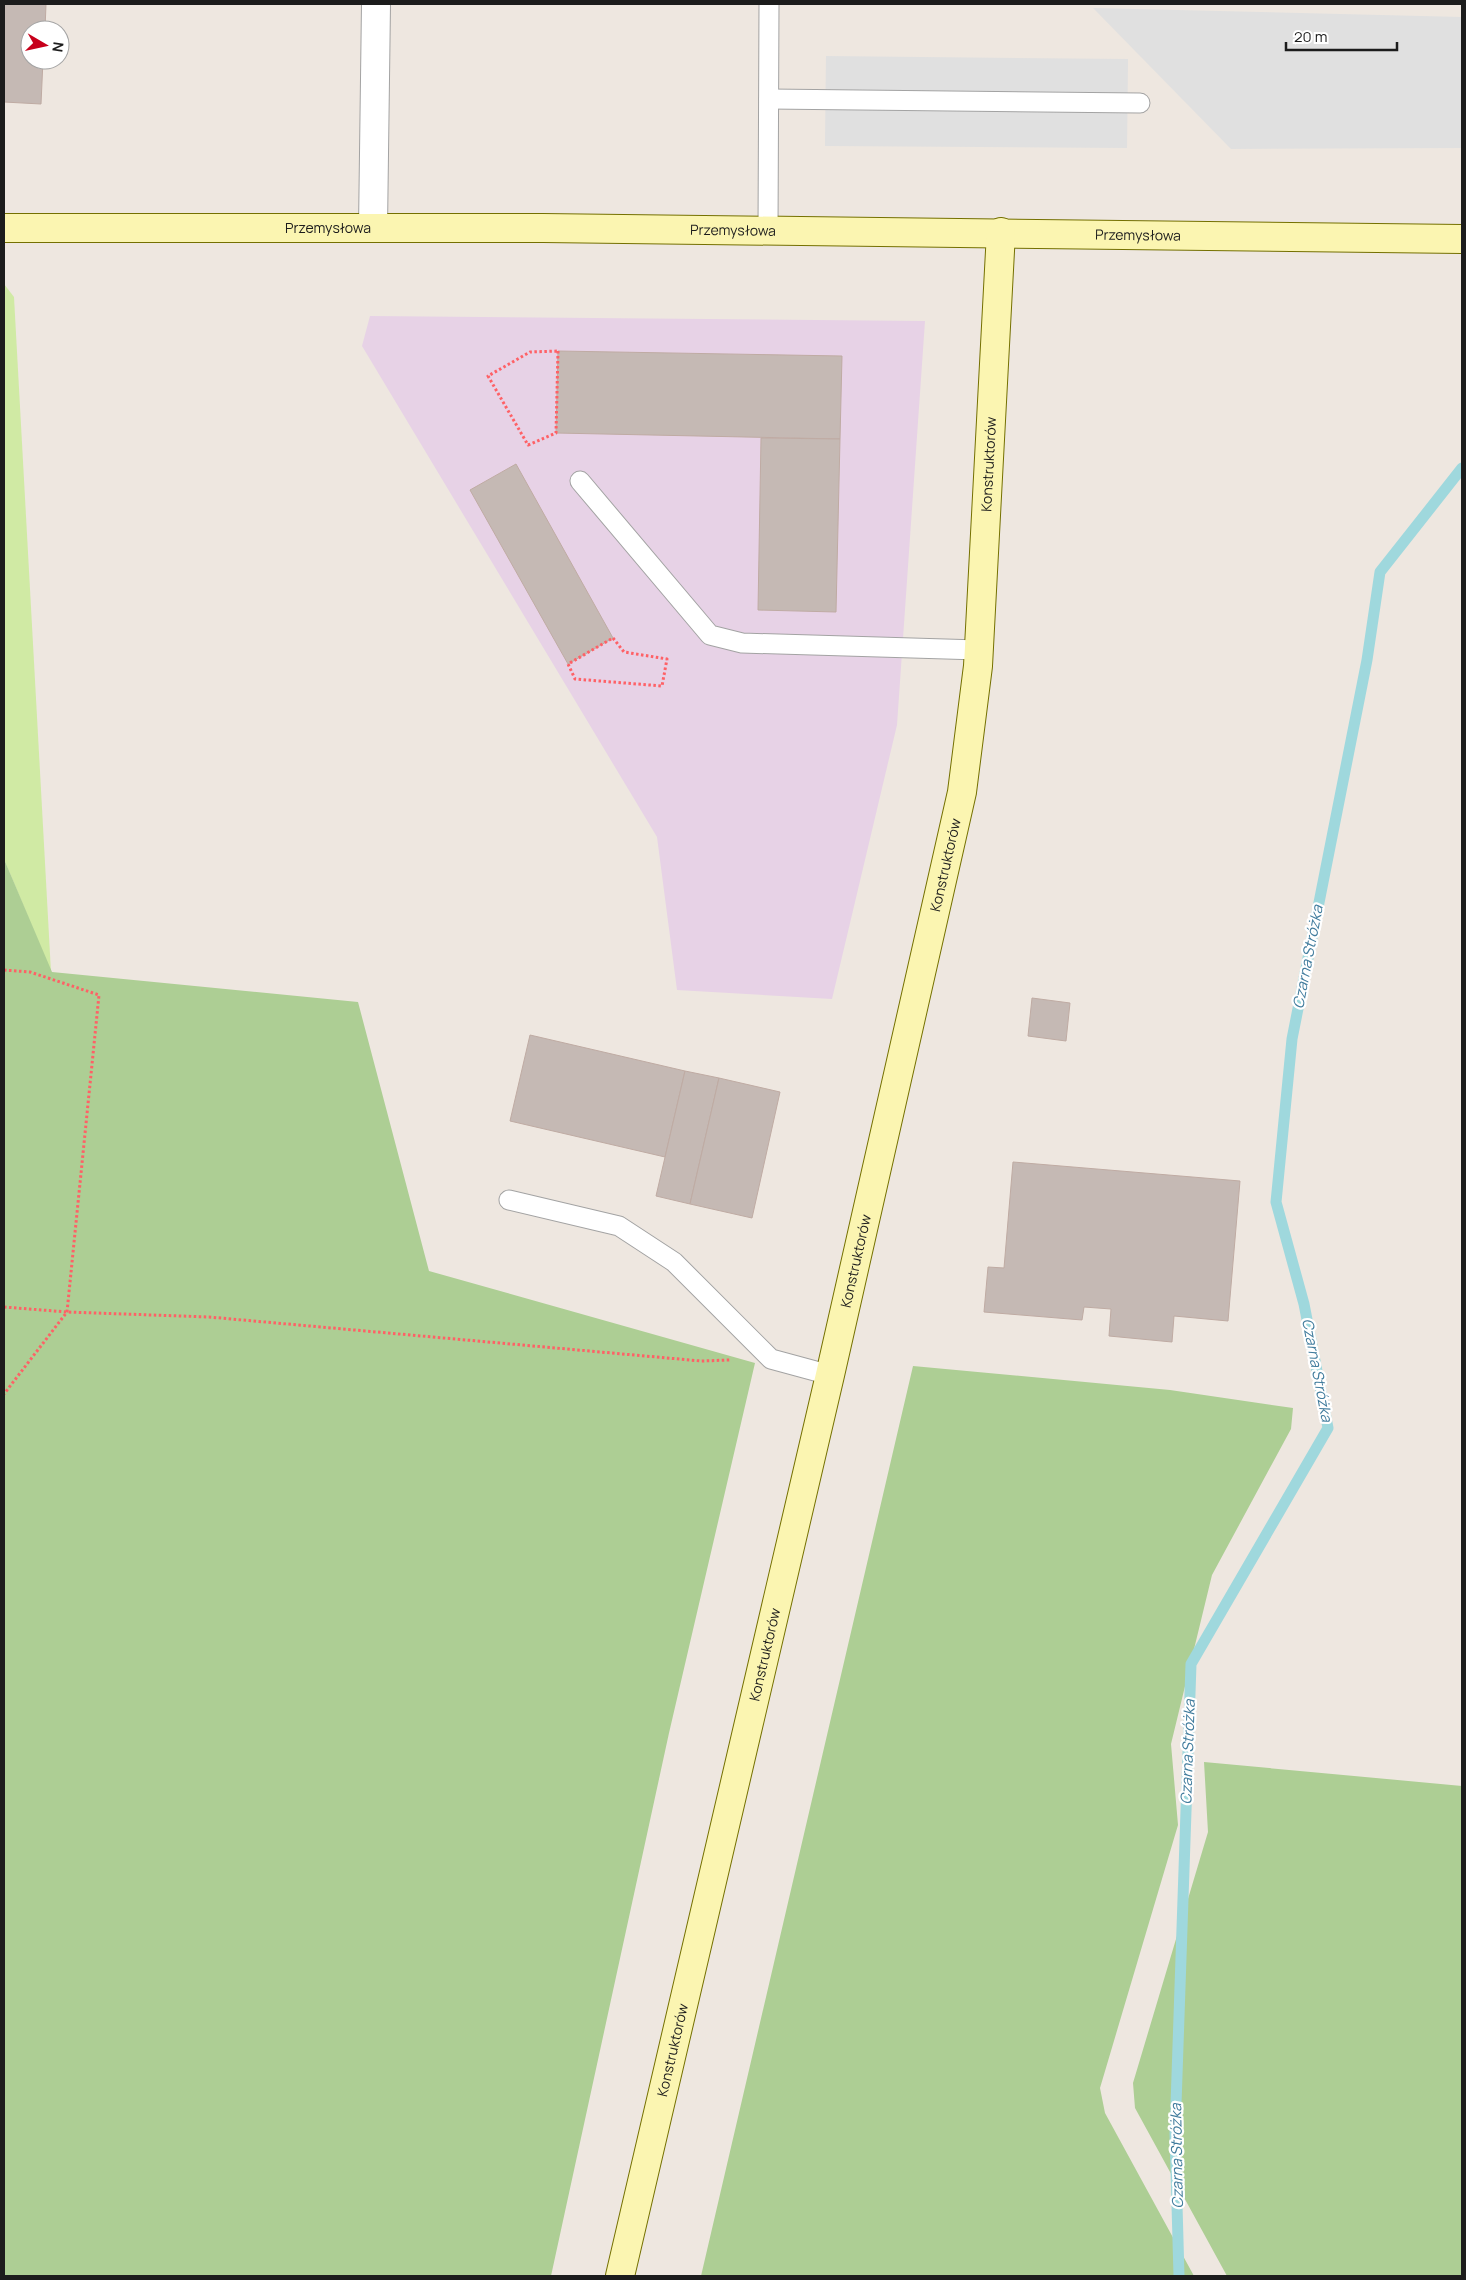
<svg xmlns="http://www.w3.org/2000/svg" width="1466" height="2280" font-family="Manrope,sans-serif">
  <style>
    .industrial { fill: #e7d2e6 }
    .grass { fill: #d0eaa4 }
    .forest { fill: #adce94 }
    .parking { fill: #e0e0e0 }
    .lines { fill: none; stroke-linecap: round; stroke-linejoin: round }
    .stream { stroke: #9fd8dd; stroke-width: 11 }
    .building { fill: #c5b9b4; stroke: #bfaba3 }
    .lane-casing { stroke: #a3a3a3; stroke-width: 21 }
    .street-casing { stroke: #a3a3a3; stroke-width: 30 }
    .secondary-casing { stroke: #747001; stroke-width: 30 }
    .path { stroke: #fe6166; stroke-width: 3; stroke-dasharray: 2.5 2.5; stroke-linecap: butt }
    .lane { stroke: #fff; stroke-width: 19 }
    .street { stroke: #fff; stroke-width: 28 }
    .secondary { stroke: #fbf5b1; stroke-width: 28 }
    .labels { text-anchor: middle; stroke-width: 4.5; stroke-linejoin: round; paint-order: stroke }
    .street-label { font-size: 14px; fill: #1c1c1c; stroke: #fff }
    .water-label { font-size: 15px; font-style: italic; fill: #417c9d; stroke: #fff }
  </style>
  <rect width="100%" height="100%" fill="#eee7e0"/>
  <path class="industrial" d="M370 316 925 321 897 725 832 999 677 990 657 837 362 346Z"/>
  <path class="grass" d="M4 284 14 297 51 972 4 859Z"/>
  <g class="forest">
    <path d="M4 859 52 972 358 1002 429 1271 755 1363 669 1733 551 2276H4Z"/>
    <path d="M913 1366 1170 1390 1293 1408 1291 1429 1212 1575 1171 1744 1178 1825 1100 2088 1105 2113 1194 2276H701Z"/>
    <path d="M1204 1762 1462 1786V2276H1227L1135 2108 1133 2083 1208 1832Z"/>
  </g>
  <g class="parking">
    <path d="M1093 8 1462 17V148L1231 149Z"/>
    <path d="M826 56 1128 59 1127 148 825 146Z"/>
  </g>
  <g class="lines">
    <path class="stream" d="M1179 2276 1175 2134 1191 1664 1328 1428 1304 1304 1276 1202 1292 1039 1367 660 1380 572 1462 468"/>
  </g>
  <g class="building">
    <path d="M4 4H46L45 30H30V60H43L41 104 4 102Z"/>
    <path d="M558 351 842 356 840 439 556 433Z"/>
    <path d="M761 438 840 439 836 612 758 610Z"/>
    <path d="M516 464 613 638 568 664 470 490Z"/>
    <path d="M1032 998 1070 1003 1066 1041 1028 1036Z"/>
    <path d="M530 1035 685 1071 665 1157 510 1121Z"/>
    <path d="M685 1071 719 1078 690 1204 656 1196Z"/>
    <path d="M719 1078 780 1092 752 1218 690 1204Z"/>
    <path d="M1013 1162 1240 1181 1228 1321 1174 1316 1172 1342 1109 1336 1111 1309 1084 1307 1082 1320 984 1312 988 1267 1004 1268Z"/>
  </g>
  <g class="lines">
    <g class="lane-casing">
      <g id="lane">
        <path d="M769 99 1140 103"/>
        <path d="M768 230 769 4"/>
        <path d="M580 481 710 635 742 643 979 650"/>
        <path d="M509 1200 619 1226 674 1262 771 1359 830 1375"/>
      </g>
    </g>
    <g class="street-casing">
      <path id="street" d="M373 228 376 4"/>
    </g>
    <g class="secondary-casing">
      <g id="secondary">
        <path id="s1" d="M4 228H543L1462 239"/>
        <path id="s2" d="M620 2276 830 1375 962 792 978 666 1001 232"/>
      </g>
    </g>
    <g class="path">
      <path d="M558 351 556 433 528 445 488 376 530 352Z"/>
      <path d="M613 638 624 652 667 659 662 686 575 679 568 664Z"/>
      <path d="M4 970 30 972 99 995 67 1312 4 1394"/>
      <path d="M4 1307 67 1312 209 1317 701 1361 730 1360"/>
    </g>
    <use href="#lane" class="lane"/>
    <use href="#street" class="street"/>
    <use href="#secondary" class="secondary"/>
  </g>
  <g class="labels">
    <g class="street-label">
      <text dy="5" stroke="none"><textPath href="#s1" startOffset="324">Przemysłowa</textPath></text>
      <text dy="5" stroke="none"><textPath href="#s1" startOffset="729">Przemysłowa</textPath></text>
      <text dy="5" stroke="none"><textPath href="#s1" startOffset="1134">Przemysłowa</textPath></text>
      <text dy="5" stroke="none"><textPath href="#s2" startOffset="1852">Konstruktorów</textPath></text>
      <text dy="5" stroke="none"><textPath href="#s2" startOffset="1448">Konstruktorów</textPath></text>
      <text dy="5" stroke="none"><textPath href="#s2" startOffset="1042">Konstruktorów</textPath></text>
      <text dy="5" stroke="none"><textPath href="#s2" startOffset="638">Konstruktorów</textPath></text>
      <text dy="5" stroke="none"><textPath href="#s2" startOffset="232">Konstruktorów</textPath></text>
    </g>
    <g class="water-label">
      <text transform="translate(1308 957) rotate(-79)" y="5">Czarna Stróżka</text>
      <text transform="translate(1317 1370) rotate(79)" y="5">Czarna Stróżka</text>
      <text transform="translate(1188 1752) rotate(-88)" y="5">Czarna Stróżka</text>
      <text transform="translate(1177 2156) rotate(-91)" y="5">Czarna Stróżka</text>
    </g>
  </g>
  <rect width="1466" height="2280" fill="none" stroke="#1c1c1c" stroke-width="10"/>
  <g transform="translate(45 45) rotate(99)"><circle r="24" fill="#ffffff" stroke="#a4a4a4"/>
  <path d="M0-4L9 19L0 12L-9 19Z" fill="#c7001b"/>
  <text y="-8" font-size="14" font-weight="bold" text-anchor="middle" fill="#1c1c1c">N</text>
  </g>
  <path d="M1286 42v8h111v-8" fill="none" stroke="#1c1c1c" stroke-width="2.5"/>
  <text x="1294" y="42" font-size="15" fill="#1c1c1c" stroke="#ffffff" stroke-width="4" paint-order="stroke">20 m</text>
</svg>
